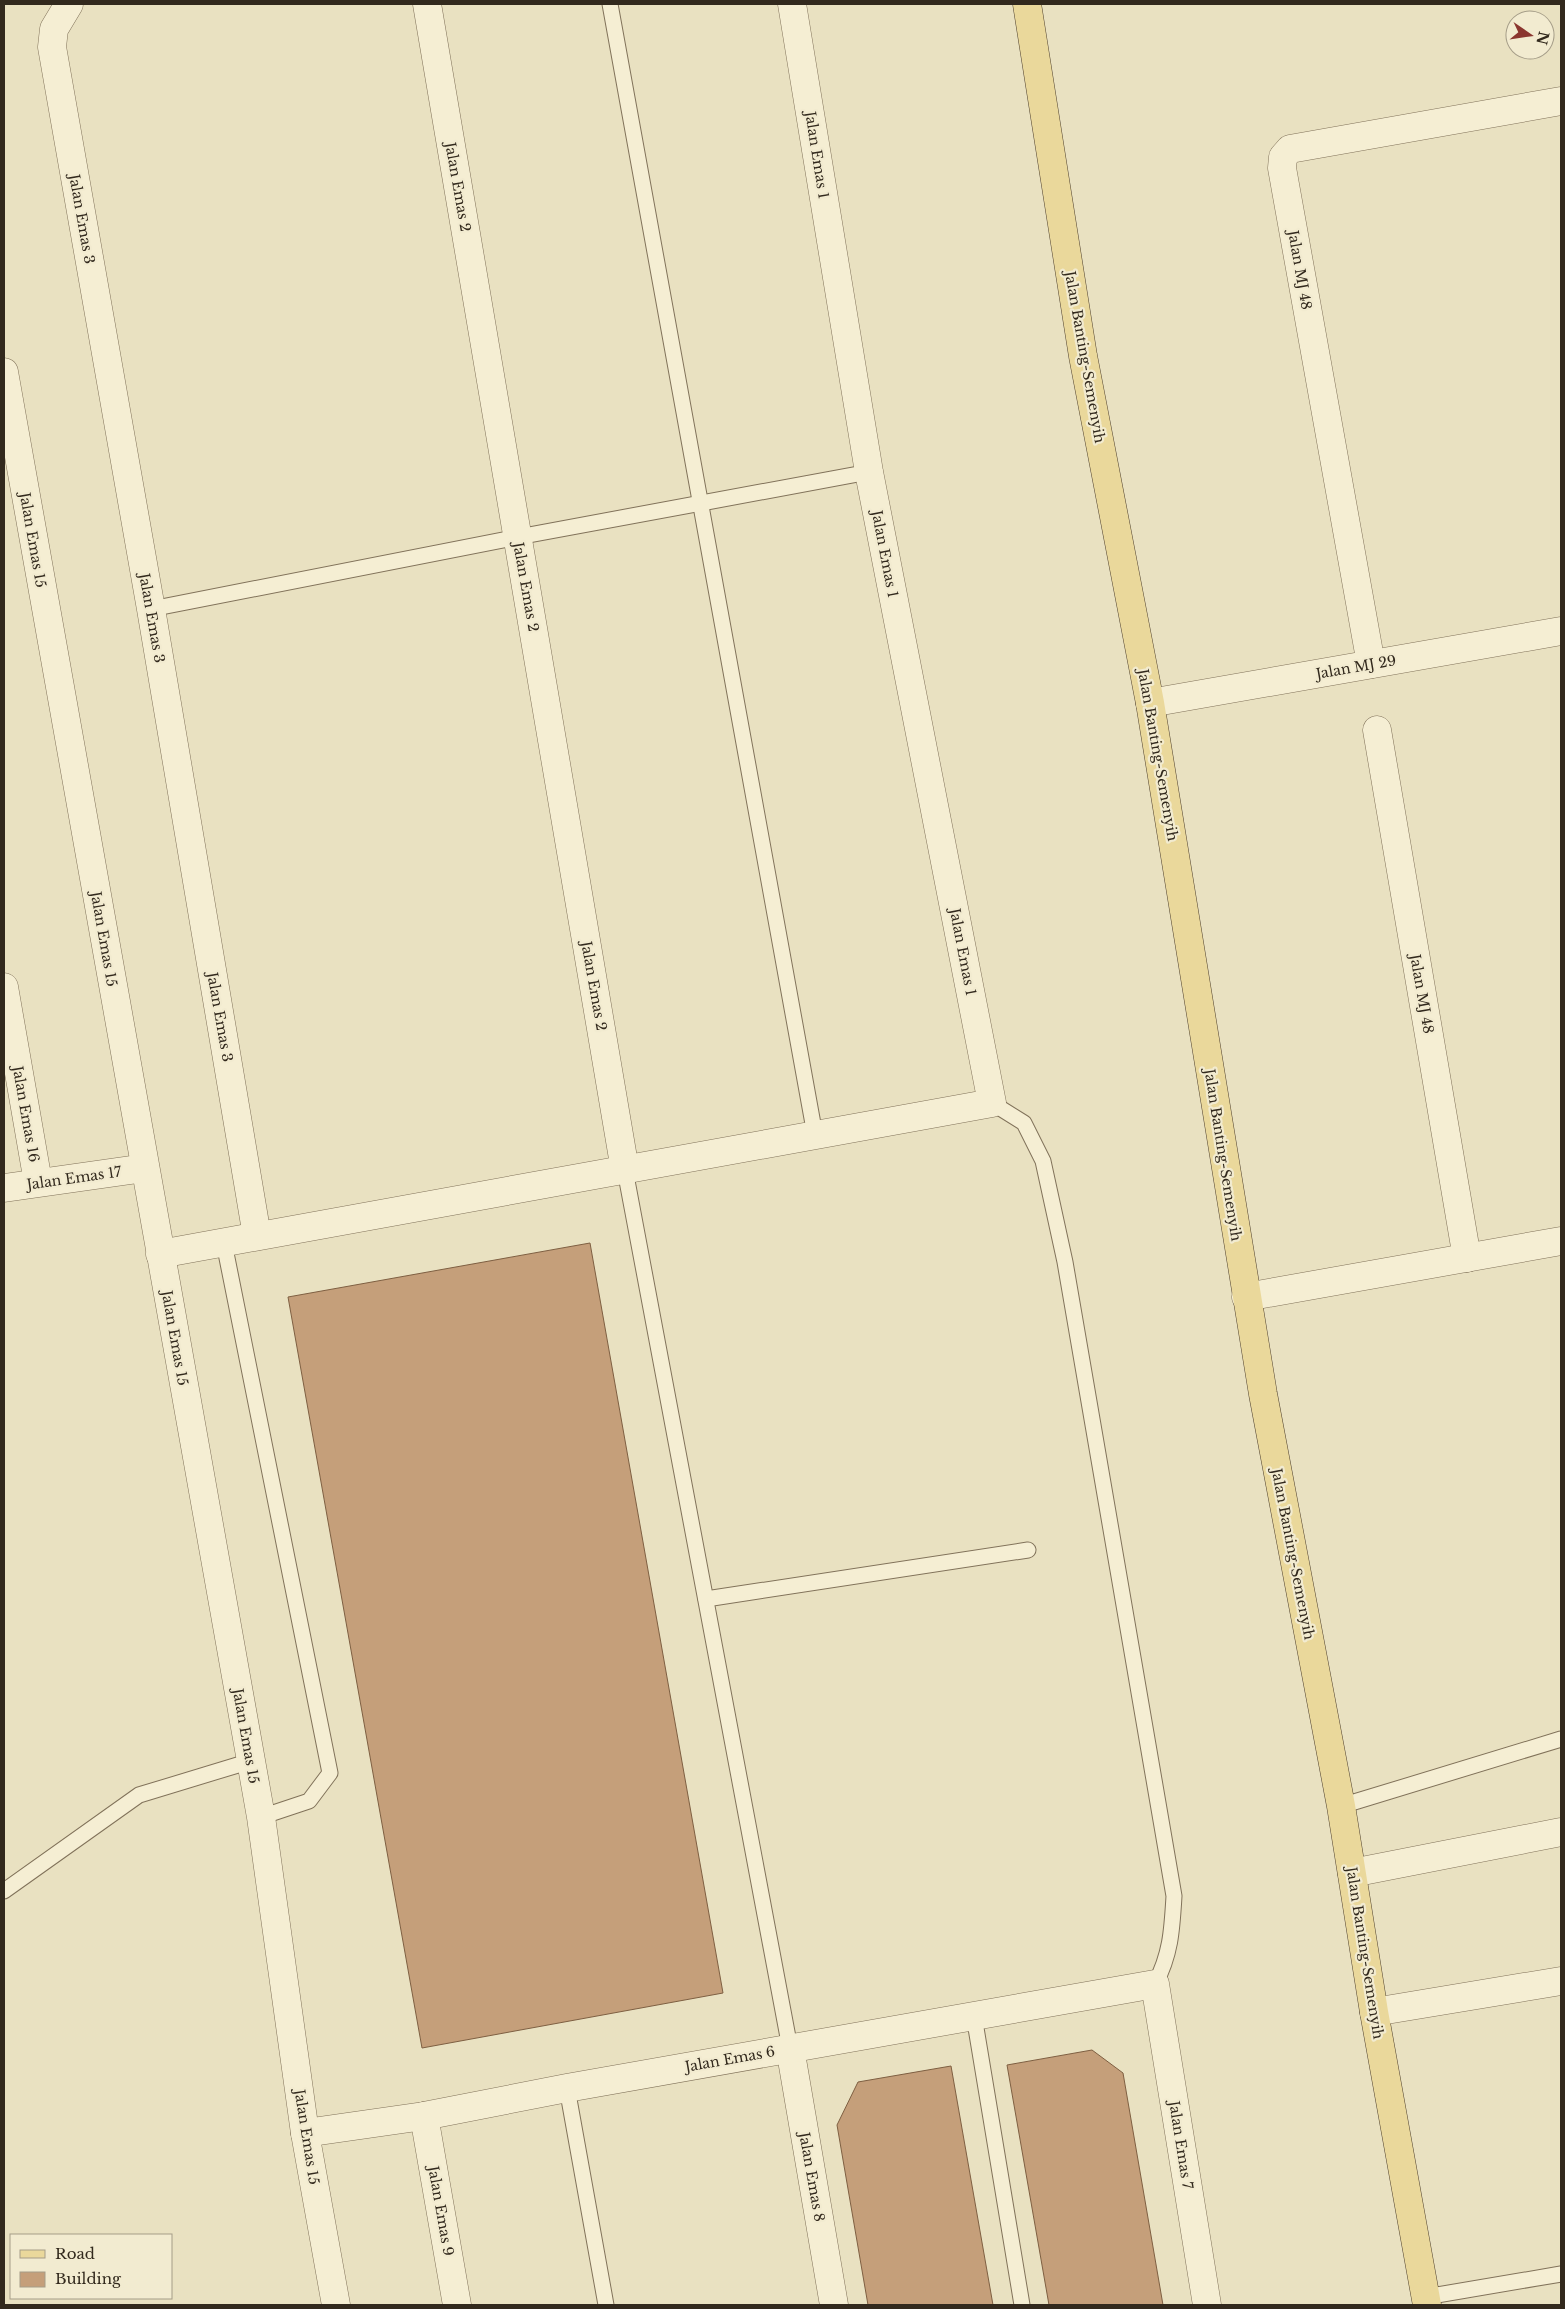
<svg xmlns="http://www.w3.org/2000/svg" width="1565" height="2309" font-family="'Libre Baskerville',serif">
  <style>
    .building { fill: #c59f7a; stroke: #7e5f42 }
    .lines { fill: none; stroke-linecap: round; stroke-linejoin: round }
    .lane-casing { stroke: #81725a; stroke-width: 17 }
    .street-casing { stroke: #81725a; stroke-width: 29 }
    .primary-casing { stroke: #4f402e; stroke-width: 29 }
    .lane { stroke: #f5eed3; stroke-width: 15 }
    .street { stroke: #f5eed3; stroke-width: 28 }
    .primary { stroke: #ead89b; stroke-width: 28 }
    .labels { text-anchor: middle; stroke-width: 4.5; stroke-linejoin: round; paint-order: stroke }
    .street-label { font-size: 14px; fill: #32291d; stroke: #f2ebd0 }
  </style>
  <rect width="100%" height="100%" fill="#e9e1c1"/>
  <g class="building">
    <path d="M590 1243 723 1993 422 2048 288 1297Z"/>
    <path d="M1092 2050 1123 2073 1163 2305H1049L1007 2065Z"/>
    <path d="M951 2066 993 2305H868L837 2125 858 2082Z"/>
  </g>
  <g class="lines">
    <g class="lane-casing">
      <g id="lane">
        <path d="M610 4 815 1135"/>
        <path d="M151 609 518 537 869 472"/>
        <path d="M992 1103 1024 1123 1043 1161 1065 1262 1174 1896C1172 1929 1171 1954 1155 1984"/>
        <path d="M625 1170 790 2048"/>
        <path d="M224 1243 330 1773 309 1801 261 1817"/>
        <path d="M706 1599 1028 1550"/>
        <path d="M1341 1806 1561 1739"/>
        <path d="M4 1891 139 1795 251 1761"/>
        <path d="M974 2016 1022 2305"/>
        <path d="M567 2088 606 2305"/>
        <path d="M1425 2297 1561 2274"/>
      </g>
    </g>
    <g class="street-casing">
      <g id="street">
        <path d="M69 4 54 29 52 47 151 609 257 1236"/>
        <path d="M427 4 625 1170"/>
        <path d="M4 372 261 1817 305 2133 336 2305"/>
        <path d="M1371 664 1282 168 1283 157 1290 149 1561 101"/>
        <path d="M1150 703 1561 631"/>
        <path d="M1377 730 1467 1258"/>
        <path d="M4 987 38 1182"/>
        <path d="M4 1188 145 1168"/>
        <path d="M160 1254 992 1103 869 472 792 4"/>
        <path d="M1246 1297 1561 1241"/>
        <path d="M1352 1873 1561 1832"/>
        <path d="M1374 2012 1561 1981"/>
        <path d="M790 2048 834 2305"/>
        <path d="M424 2116 457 2305"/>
        <path d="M305 2133 424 2116 567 2088 1155 1984 1207 2305"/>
      </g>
    </g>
    <g class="primary-casing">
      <path id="primary" d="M1027 4 1083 356 1150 703 1263 1394 1341 1806 1374 2012 1427 2305"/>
    </g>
    <use href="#lane" class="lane"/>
    <use href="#street" class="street"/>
    <use href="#primary" class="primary"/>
  </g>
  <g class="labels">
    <g class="street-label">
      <text transform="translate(817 155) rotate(81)" y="5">Jalan Emas 1</text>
      <text transform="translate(458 187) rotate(80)" y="5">Jalan Emas 2</text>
      <text transform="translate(82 219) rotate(80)" y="5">Jalan Emas 3</text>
      <text transform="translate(1300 270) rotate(80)" y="5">Jalan MJ 48</text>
      <text transform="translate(1085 357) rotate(80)" y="5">Jalan Banting-Semenyih</text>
      <text transform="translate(33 540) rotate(80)" y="5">Jalan Emas 15</text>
      <text transform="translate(885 554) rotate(79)" y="5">Jalan Emas 1</text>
      <text transform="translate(526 587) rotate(80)" y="5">Jalan Emas 2</text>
      <text transform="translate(152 618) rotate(80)" y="5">Jalan Emas 3</text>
      <text transform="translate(1356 667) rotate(-10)" y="5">Jalan MJ 29</text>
      <text transform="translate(1158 755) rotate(80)" y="5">Jalan Banting-Semenyih</text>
      <text transform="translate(104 939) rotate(80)" y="5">Jalan Emas 15</text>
      <text transform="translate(963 952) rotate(79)" y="5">Jalan Emas 1</text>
      <text transform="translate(594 986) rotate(80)" y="5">Jalan Emas 2</text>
      <text transform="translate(1422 994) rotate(80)" y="5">Jalan MJ 48</text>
      <text transform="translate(220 1017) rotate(80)" y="5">Jalan Emas 3</text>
      <text transform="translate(26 1114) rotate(80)" y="5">Jalan Emas 16</text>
      <text transform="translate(1223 1155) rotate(81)" y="5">Jalan Banting-Semenyih</text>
      <text transform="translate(74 1178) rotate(-8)" y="5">Jalan Emas 17</text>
      <text transform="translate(175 1338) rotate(80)" y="5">Jalan Emas 15</text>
      <text transform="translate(1293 1554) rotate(79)" y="5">Jalan Banting-Semenyih</text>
      <text transform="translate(246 1736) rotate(80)" y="5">Jalan Emas 15</text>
      <text transform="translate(1365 1953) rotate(81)" y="5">Jalan Banting-Semenyih</text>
      <text transform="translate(730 2059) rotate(-10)" y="5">Jalan Emas 6</text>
      <text transform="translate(307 2137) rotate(81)" y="5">Jalan Emas 15</text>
      <text transform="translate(1181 2145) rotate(81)" y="5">Jalan Emas 7</text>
      <text transform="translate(812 2177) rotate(80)" y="5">Jalan Emas 8</text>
      <text transform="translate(441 2211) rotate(80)" y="5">Jalan Emas 9</text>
    </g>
  </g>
  <rect width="1565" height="2309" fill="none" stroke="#32291d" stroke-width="10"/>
  <rect x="10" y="2234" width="162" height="65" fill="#f2ebd0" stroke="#a59d88"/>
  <rect x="20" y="2250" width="25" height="8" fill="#ead89b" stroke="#a59d88"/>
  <text x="55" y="2259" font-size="15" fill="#32291d">Road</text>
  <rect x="20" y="2272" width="25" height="15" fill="#c59f7a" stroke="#a59d88"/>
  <text x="55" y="2284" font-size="15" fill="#32291d">Building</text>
  <g transform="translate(1530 35) rotate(103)"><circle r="24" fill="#f2ebd0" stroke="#a59d88"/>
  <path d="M0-4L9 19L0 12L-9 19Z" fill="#8b362f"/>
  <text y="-8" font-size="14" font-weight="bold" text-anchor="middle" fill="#32291d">N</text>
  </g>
</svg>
